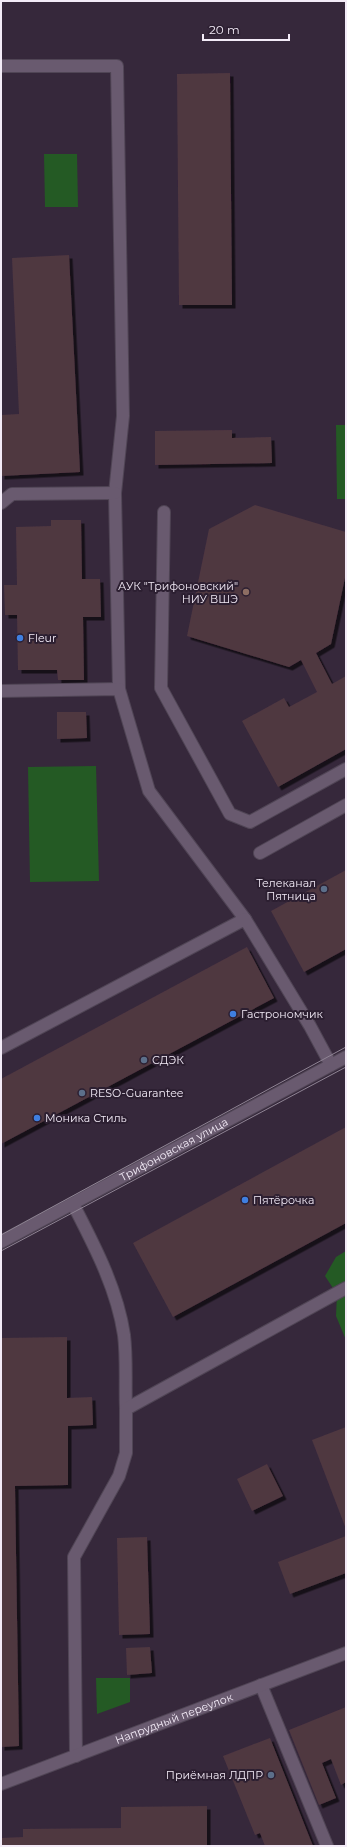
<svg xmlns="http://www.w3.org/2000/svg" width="347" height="1847" font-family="Montserrat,sans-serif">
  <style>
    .green { fill: #245a24 }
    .building { fill: #4f3741; filter: url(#shadow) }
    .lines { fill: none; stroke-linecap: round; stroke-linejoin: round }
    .minor-casing { stroke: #504555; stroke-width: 14 }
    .minor { stroke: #695a6f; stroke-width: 12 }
    .tram { stroke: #8f8494; stroke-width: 1 }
    .education-dot { fill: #8d6e63; stroke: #2c1f31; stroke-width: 1.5 }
    .shop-dot { fill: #3f7fe0; stroke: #2c1f31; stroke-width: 1.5 }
    .service-dot { fill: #5c6f8a; stroke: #2c1f31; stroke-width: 1.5 }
    .labels { text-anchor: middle; stroke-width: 4; stroke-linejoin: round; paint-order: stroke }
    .poi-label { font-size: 11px; fill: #f3ebf7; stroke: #2c1f31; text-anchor: start }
    .street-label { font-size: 11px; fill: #f3ebf7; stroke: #2c1f31 }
  </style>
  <defs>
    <filter id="shadow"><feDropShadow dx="3.5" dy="3.5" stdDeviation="0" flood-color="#0009"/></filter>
  </defs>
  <rect width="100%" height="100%" fill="#36283b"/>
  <g class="green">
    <path d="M44 154H77L78 207H45Z"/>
    <path d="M336 425H346V499H337Z"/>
    <path d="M96 766 99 881 30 882 28 767Z"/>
    <path d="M346 1251V1340L336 1316 337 1294 325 1276 336 1257Z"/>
    <path d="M96 1678H130V1702L97 1714Z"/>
  </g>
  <g class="building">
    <path d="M230 73 232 305H179L177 74Z"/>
    <path d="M69 255 80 472 1 476V415L19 414 12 258Z"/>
    <path d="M232 430V438L271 437 272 463 155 465V431Z"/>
    <path d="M255 505 346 532V573L331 644 316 653 332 684 346 676V749L278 787 242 721 284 698 289 707 317 692 301 660 289 667 187 636 209 529Z"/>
    <path d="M51 520H81L82 579H100L101 617H83L84 680H58L57 670H18L17 615H5L4 585H17L16 527 51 526Z"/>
    <path d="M57 712H86L87 738 57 739Z"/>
    <path d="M346 870V949L304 972 271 911Z"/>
    <path d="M247 947 274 998 1 1144V1079Z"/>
    <path d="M346 1127V1223L173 1317 133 1243Z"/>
    <path d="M67 1337V1398L92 1397 93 1425 68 1426V1485L15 1486 19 1746 1 1747V1338Z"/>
    <path d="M346 1427V1529L312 1440Z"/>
    <path d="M267 1464 283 1496 252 1511 237 1479Z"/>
    <path d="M346 1536V1573L290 1594 278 1562Z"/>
    <path d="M147 1537 150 1634 119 1635 117 1538Z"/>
    <path d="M150 1647 152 1673 127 1675 126 1648Z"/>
    <path d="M346 1707V1782L341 1785 331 1759 322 1763 336 1798 319 1805 289 1730Z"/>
    <path d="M270 1738 313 1846H265L260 1833 255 1835 223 1756Z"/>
    <path d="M207 1806V1846H1V1838L23 1837V1829L121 1828V1807Z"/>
  </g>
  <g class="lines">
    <g class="minor-casing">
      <g id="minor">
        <path d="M1 66H117L123 416 115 493 119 689"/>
        <path d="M1 503 12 494 115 493"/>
        <path d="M164 512 161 688 230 814 250 822 346 769"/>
        <path d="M1 691 119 689 149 791 245 919"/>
        <path d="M260 853 346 805"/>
        <path d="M1 1048 245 919 310 1026 331 1065"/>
        <path d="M73 1204C94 1245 117 1288 124 1335 127 1359 125 1385 126 1409"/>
        <path id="s1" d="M1 1242 346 1057"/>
        <path d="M261 1685 327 1846"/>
        <path d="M76 1756 74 1557 119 1476 126 1453V1409L346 1288"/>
        <path id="s2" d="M1 1784 346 1653"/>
      </g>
    </g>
    <use href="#minor" class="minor"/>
    <g class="tram">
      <path d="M1 1235 346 1047"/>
      <path d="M1 1251 346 1067"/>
    </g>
  </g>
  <circle class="education-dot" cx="246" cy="592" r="4"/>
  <g class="shop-dot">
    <circle cx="20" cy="638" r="4"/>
    <circle cx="233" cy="1014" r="4"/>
    <circle cx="37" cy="1118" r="4"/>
    <circle cx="245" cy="1200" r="4"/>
  </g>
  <g class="service-dot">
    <circle cx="324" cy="889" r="4"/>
    <circle cx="144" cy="1060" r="4"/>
    <circle cx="82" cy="1093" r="4"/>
    <circle cx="271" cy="1775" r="4"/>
  </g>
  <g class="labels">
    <g class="poi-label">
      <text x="238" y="590" text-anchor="end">АУК "Трифоновский"<tspan x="238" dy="13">НИУ ВШЭ</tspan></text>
      <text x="28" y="642">Fleur</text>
      <text x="316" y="887" text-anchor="end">Телеканал<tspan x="316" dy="13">Пятница</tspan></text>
      <text x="241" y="1018">Гастрономчик</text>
      <text x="152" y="1064">СДЭК</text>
      <text x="90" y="1097">RESO-Guarantee</text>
      <text x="45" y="1122">Моника Стиль</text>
      <text x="253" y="1204">Пятёрочка</text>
      <text x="263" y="1779" text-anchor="end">Приёмная ЛДПР</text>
    </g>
    <g class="street-label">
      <text dy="4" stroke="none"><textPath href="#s1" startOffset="196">Трифоновская улица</textPath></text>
      <text dy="4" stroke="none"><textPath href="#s2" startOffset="185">Напрудный переулок</textPath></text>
    </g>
  </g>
  <rect width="347" height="1847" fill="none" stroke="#f3ebf7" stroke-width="4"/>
  <path d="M203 34v6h86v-6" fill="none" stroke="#f3ebf7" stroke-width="2"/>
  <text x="209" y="34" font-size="12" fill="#f3ebf7" stroke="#2c1f31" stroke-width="3" paint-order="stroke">20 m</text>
</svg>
